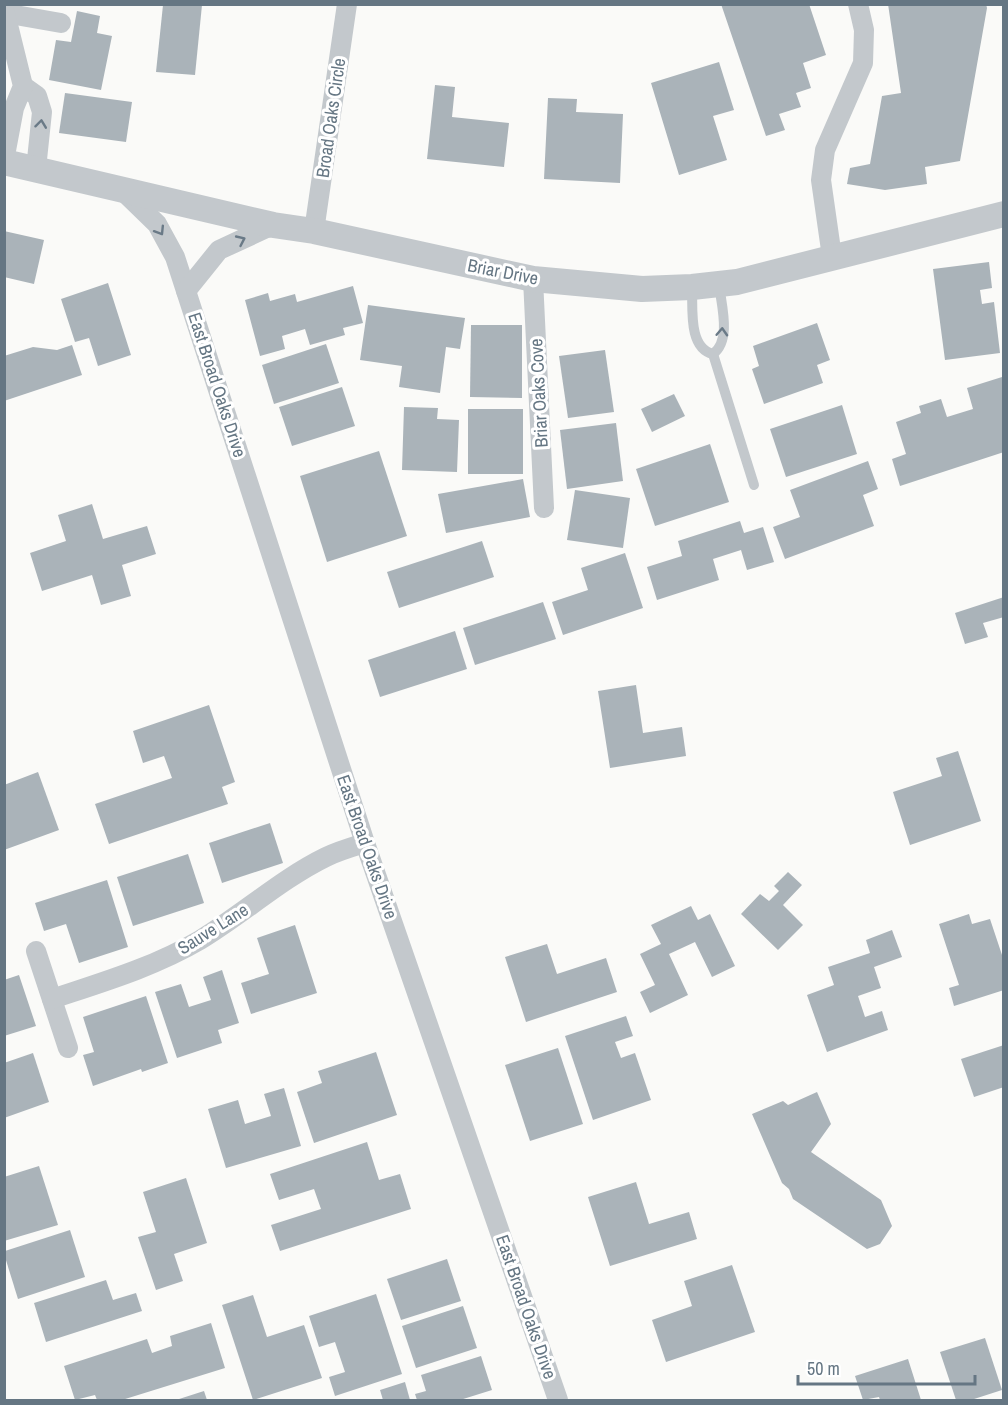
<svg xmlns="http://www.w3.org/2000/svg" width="1008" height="1405" font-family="'Archivo Narrow',sans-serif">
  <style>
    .building { fill: #aab3b9 }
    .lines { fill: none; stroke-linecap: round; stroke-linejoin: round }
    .service { stroke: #c3c8cc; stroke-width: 10 }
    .minor { stroke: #c3c8cc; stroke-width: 20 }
    .tertiary { stroke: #c3c8cc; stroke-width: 26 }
    .oneway { stroke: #6a7a87 }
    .labels { text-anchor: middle; stroke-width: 6; stroke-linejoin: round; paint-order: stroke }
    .street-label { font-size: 18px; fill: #657683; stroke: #fff }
  </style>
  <rect width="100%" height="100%" fill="#fafaf8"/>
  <g class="building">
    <path d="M721 4H809L826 55 803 63 811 88 796 93 801 107 779 114 785 130 766 136Z"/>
    <path d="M888 4H986L987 8 960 161 925 167 927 184 885 190 847 184 850 168 870 164 882 96 901 93Z"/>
    <path d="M163 5H202L195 75 156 72Z"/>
    <path d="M77 11 100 16 97 33 112 36 101 90 49 80 56 40 71 42Z"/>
    <path d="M719 62 734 110 713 116 727 160 679 175 651 83Z"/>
    <path d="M435 85 455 87 452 117 509 123 504 167 427 159Z"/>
    <path d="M65 93 132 102 126 142 59 133Z"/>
    <path d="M548 98 577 99 576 112 623 114 620 183 544 179Z"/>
    <path d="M4 231 44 240 34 284 4 277Z"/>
    <path d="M989 262 992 288 980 290 982 304 994 302 1000 353 945 360 933 269Z"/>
    <path d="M108 283 131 355 98 366 89 338 75 342 61 299Z"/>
    <path d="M353 286 363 323 343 328 345 335 310 345 305 329 282 336 285 349 260 356 245 300 268 293 270 301 295 294 297 302Z"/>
    <path d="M368 305 465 318 460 349 446 347 440 393 399 387 402 366 360 360Z"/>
    <path d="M817 323 830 360 817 365 823 383 764 404 752 369 759 366 753 346Z"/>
    <path d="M471 325H522V398L470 397Z"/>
    <path d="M326 344 339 383 274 404 262 365Z"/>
    <path d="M72 345 82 375 4 401V356L33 347 57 350Z"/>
    <path d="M605 350 614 412 568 418 559 356Z"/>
    <path d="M1002 377 1004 383V400L1002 401 1004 406V452L900 486 892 459 906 454 896 422 921 413 919 406 941 399 947 417 973 409 967 388Z"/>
    <path d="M342 387 355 426 292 446 279 407Z"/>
    <path d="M674 394 685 416 652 432 641 409Z"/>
    <path d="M842 405 857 454 786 477 770 429Z"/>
    <path d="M404 407 438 408 437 419 459 420 457 472 402 470Z"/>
    <rect x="468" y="409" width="55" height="65"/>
    <path d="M616 423 623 481 567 489 560 430Z"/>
    <path d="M710 444 729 502 655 526 636 469Z"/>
    <path d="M379 451 407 536 327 562 300 476Z"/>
    <path d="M868 461 878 489 863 495 874 526 785 559 773 527 800 517 790 490Z"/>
    <path d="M523 479 530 517 446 533 438 494Z"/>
    <path d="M575 490 630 498 623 548 567 540Z"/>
    <path d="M92 504 103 539 147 526 156 554 122 565 131 596 101 605 92 575 42 591 30 553 66 541 58 515Z"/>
    <path d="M740 521 744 533 763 527 774 562 747 570 741 550 713 559 719 580 657 600 647 567 682 556 678 541Z"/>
    <path d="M482 541 494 577 399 608 387 572Z"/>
    <path d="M625 553 643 608 563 635 552 602 588 590 581 568Z"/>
    <path d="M1004 597V617L983 623 988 637 965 644 955 613Z"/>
    <path d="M543 602 556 639 475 665 463 628Z"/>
    <path d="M455 631 467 669 380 697 368 660Z"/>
    <path d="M636 685 643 733 682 727 686 756 610 768 598 691Z"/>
    <path d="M209 705 235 782 222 787 228 804 109 844 95 804 172 778 164 756 143 763 133 731Z"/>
    <path d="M958 751 981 821 910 845 893 792 942 776 936 758Z"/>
    <path d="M38 772 59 830 4 850V785Z"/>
    <path d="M270 823 283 863 222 883 209 843Z"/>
    <path d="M188 854 204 903 133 926 117 877Z"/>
    <path d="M788 872 802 885 783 905 803 925 778 950 741 914 760 894 769 901 779 891 774 886Z"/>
    <path d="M107 880 128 947 79 963 66 924 44 931 35 903Z"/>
    <path d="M691 906 698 920 710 914 735 966 712 977 695 942 669 954 688 995 650 1013 640 992 655 985 640 954 661 944 651 925Z"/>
    <path d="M969 914 972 924 990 919 1004 961V990L954 1006 949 988 959 985 939 924Z"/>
    <path d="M295 925 317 993 251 1014 241 983 269 974 257 938Z"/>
    <path d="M892 930 902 957 874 967 881 988 858 996 865 1017 882 1011 888 1030 827 1052 807 995 834 985 828 967 870 953 866 940Z"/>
    <path d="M547 944 557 974 606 958 617 992 526 1022 505 957Z"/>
    <path d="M222 970 239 1023 218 1030 222 1043 177 1058 155 992 181 984 189 1007 211 1000 203 977Z"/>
    <path d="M19 975 36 1026 4 1036V980Z"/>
    <path d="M146 996 168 1063 142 1072 141 1069 93 1086 83 1055 94 1052 83 1017Z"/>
    <path d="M626 1016 633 1036 615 1042 621 1058 635 1053 651 1100 593 1120 565 1036Z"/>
    <path d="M1004 1045V1087L974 1097 961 1059Z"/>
    <path d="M558 1048 583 1124 530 1141 505 1065Z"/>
    <path d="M376 1052 397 1115 314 1143 297 1092 322 1083 318 1071Z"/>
    <path d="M33 1053 49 1102 4 1118V1063Z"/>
    <path d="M284 1088 301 1146 226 1168 208 1109 238 1100 245 1124 271 1116 264 1094Z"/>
    <path d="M817 1092 831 1124 811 1152 881 1200 892 1226 880 1244 867 1249 793 1199 789 1189 782 1183 752 1114 783 1101 788 1105Z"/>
    <path d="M367 1142 379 1180 400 1174 411 1209 280 1251 271 1225 321 1209 314 1189 279 1200 270 1174Z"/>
    <path d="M39 1166 58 1225 4 1241V1177Z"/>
    <path d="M186 1178 207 1243 174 1254 183 1281 156 1290 138 1237 156 1232 143 1192Z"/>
    <path d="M636 1182 649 1224 689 1212 697 1239 610 1266 588 1197Z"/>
    <path d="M70 1230 85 1277 18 1299 5 1257V1251Z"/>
    <path d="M447 1259 461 1301 401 1320 387 1279Z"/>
    <path d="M732 1265 755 1332 666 1362 652 1320 692 1306 684 1281Z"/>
    <path d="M106 1280 113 1300 136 1293 142 1311 46 1342 34 1303Z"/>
    <path d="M376 1294 402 1374 335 1396 329 1377 345 1372 335 1342 319 1347 309 1316Z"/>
    <path d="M253 1295 267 1337 304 1325 322 1378 253 1400 222 1305Z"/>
    <path d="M463 1306 477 1348 416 1368 402 1326Z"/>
    <path d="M211 1323 225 1368 122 1400H97L95 1395 75 1400 64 1366 147 1339 152 1353 172 1346 170 1336Z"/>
    <path d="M985 1338 1002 1390 971 1400H956L940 1352Z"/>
    <path d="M481 1356 492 1390 460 1400H417L415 1394 426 1391 421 1375Z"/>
    <path d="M908 1359 921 1400H880L879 1397 863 1400 855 1376Z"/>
    <path d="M405 1382 410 1400H383L380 1390Z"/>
    <path d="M204 1391 207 1400H176Z"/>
  </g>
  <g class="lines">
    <g class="service">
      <path d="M692 288C693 308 688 348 713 354 732 340 721 304 719 284"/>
      <path d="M713 354 754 485"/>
    </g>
    <g class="minor">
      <path d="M4 13 61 23"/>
      <path d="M23 86 37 96 42 112 36 169"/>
      <path d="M4 161 14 108 23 86 5 13"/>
      <path d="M121 189 157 224 175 257 365 843 558 1400"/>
      <path d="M314 231 347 4"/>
      <path d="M832 257 821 180 825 150 863 63 864 30 858 4"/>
      <path d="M533 279 544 508"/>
      <path d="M186 291 219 250 273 225"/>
      <path d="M36 951 68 1048"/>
      <path d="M52 999C103 982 154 967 200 940 243 914 281 879 326 857 338 851 352 847 365 843"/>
    </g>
    <path class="tertiary" d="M4 162 273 225 314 231 533 279 642 289 692 287 737 282 1004 214"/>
  </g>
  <defs><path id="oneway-chevron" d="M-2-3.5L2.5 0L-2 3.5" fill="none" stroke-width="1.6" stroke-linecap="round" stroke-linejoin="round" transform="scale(1.5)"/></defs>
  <g class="oneway">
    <use href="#oneway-chevron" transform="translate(41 124) rotate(-83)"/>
    <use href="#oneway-chevron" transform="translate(160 231) rotate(58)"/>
    <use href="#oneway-chevron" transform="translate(241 240) rotate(-25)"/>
    <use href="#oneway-chevron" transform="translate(722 332) rotate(-87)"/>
  </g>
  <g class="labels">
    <g class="street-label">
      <text transform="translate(331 118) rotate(-82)" y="6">Broad Oaks Circle</text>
      <text transform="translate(503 272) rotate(11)" y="6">Briar Drive</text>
      <text transform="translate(217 385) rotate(72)" y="6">East Broad Oaks Drive</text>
      <text transform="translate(539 393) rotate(-93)" y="6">Briar Oaks Cove</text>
      <text transform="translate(367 847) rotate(71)" y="6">East Broad Oaks Drive</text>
      <text transform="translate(213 929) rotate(-32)" y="6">Sauve Lane</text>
      <text transform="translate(526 1307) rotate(71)" y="6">East Broad Oaks Drive</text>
    </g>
  </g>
  <rect width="1008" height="1405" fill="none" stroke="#657683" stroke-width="12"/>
  <path d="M798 1375v9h177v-9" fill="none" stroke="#657683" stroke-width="3"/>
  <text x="807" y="1375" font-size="18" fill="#657683" stroke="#ffffff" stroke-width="4.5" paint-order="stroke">50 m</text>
</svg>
